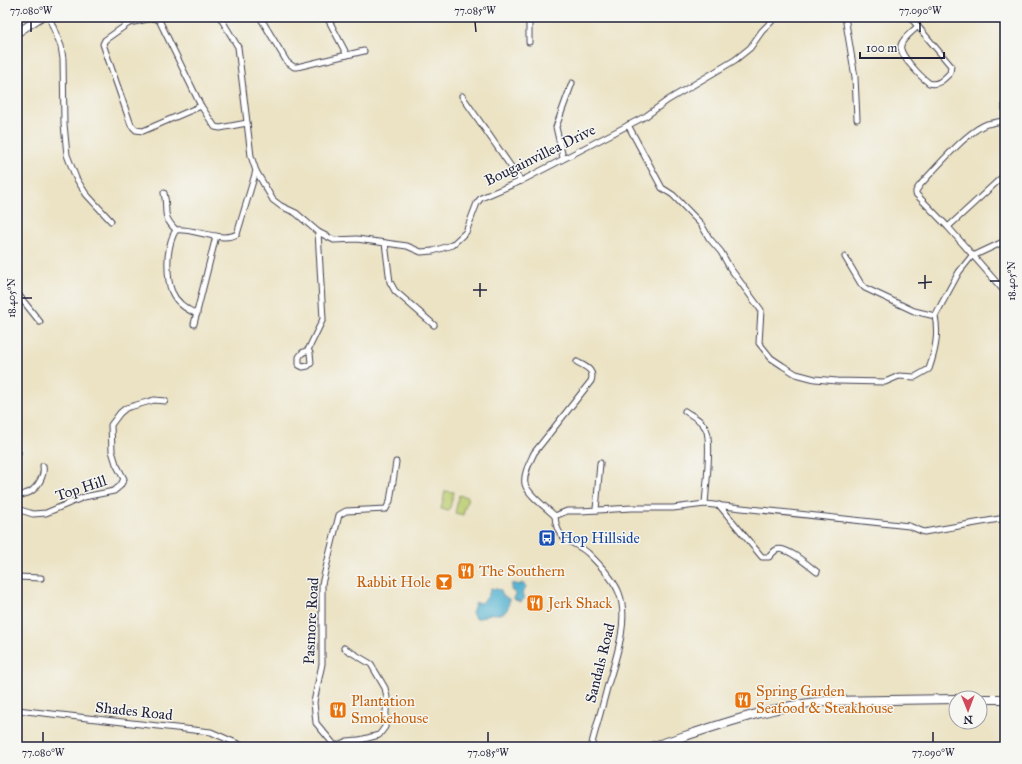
<svg xmlns="http://www.w3.org/2000/svg" width="1022" height="764" font-family="'IM FELL Great Primer',serif">
  <style>
    .green { fill: #bcce71; stroke: #6f7856 }
    .water { fill: #50b0cf; stroke: #396985 }
    .lines { fill: none; stroke-linecap: round; stroke-linejoin: round }
    .street-casing { stroke: #403f50; stroke-width: 7 }
    .secondary-casing { stroke: #403f50; stroke-width: 9 }
    .primary-casing { stroke: #403f50; stroke-width: 10 }
    .street { stroke: #fff; stroke-width: 5 }
    .secondary { stroke: #fff; stroke-width: 7 }
    .primary { stroke: #fff; stroke-width: 8 }
    .ticks { fill: none; stroke: #22223b; stroke-width: 1.5 }
    .labels { text-anchor: middle; stroke-width: 3; stroke-linejoin: round; paint-order: stroke }
    .street-label { font-size: 15px; fill: #22223b; stroke: #f6f6f2 }
    .transit-label { font-size: 15px; fill: #164399; stroke: #f6f6f2; text-anchor: start }
    .food-label { font-size: 15px; fill: #c56008; stroke: #f6f6f2; text-anchor: start }
    .neatline { fill: none; stroke: #22223b; stroke-width: 1.5 }
    .ticks-label { font-size: 10px; text-anchor: middle; fill: #22223b }
  </style>
  <rect width="100%" height="100%" fill="#f6f6f2"/>
  <filter id="ink" filterUnits="userSpaceOnUse"><feTurbulence type="fractalNoise" baseFrequency=".025" numOctaves="2"/><feDisplacementMap in="SourceGraphic" scale="8" xChannelSelector="R" yChannelSelector="G"/><feConvolveMatrix kernelMatrix="1 2 1 2 8 2 1 2 1" color-interpolation-filters="sRGB"/></filter>
  <filter id="wash" filterUnits="userSpaceOnUse"><feTurbulence type="fractalNoise" baseFrequency=".012" numOctaves="4" result="noise"/><feDisplacementMap in="SourceGraphic" scale="16" xChannelSelector="R" yChannelSelector="G"/><feGaussianBlur stdDeviation="0.9" result="paint"/><feColorMatrix in="noise" values="0 0 0 0 0 0 0 0 0 0 0 0 0 0 0 0 0 1.4 0 .05"/><feComposite in="paint" operator="in"/></filter>
  <g filter="url(#wash)">
    <rect width="100%" height="100%" fill="#ece3c4"/>
    <g class="green">
      <path d="M445 491 454 492 449 511 441 509Z"/>
      <path d="M459 495 468 497 463 515 455 513Z"/>
    </g>
    <g class="water">
      <path d="M512 583 520 585 521 583 525 585 526 588 522 593 523 596 525 598 521 602 515 600 513 597 516 596V594L511 590Z"/>
      <path d="M491 588 501 590 503 596 509 599C509 608 507 614 497 614 495 614 492 613 490 614 484 616 482 619 475 618L472 613 475 603C485 604 488 597 491 588Z"/>
    </g>
  </g>
  <g filter="url(#ink)">
    <g class="lines">
      <g class="street-casing">
        <g id="street">
          <path d="M49 17 61 46 63 59 64 124 67 155 76 178 86 194 111 221"/>
          <path d="M126 17 129 23 105 40 103 44 131 125 136 130 143 131 201 106"/>
          <path d="M220 17 238 47 251 156 256 171 273 200 281 206 296 213 318 232 334 240 357 239 407 246 421 252 433 251 452 245 466 232 477 203 481 198 521 181 646 116 668 100 735 60 750 48 762 31 776 17"/>
          <path d="M260 17 287 62 294 67H297L347 55 327 17"/>
          <path d="M845 17 855 77 857 119"/>
          <path d="M910 17 951 66 950 73C944 79 938 86 929 83 921 77 898 54 901 45 903 38 912 32 918 26"/>
          <path d="M129 23 153 18 159 20 201 106 215 127 220 128 247 123"/>
          <path d="M529 42V17"/>
          <path d="M347 55 364 51"/>
          <path d="M462 96 521 181"/>
          <path d="M1005 101V109"/>
          <path d="M1005 120C999 122 992 123 987 124 967 131 935 169 920 185L916 191V194L948 227 1005 292"/>
          <path d="M628 125 662 188 673 195 701 224 709 238 721 252 730 268 761 310 759 343 771 358 783 366 796 374 815 379 837 381 885 382 899 376 915 377 929 369C935 351 939 335 935 316L914 311 865 288 861 284 845 257"/>
          <path d="M563 158 556 127 572 83"/>
          <path d="M164 193C169 211 160 214 176 230"/>
          <path d="M948 227 1000 179 1005 176"/>
          <path d="M176 230C194 228 221 243 237 234L256 171"/>
          <path d="M176 230C171 237 169 248 168 257 167 284 169 302 197 314"/>
          <path d="M385 243 390 282 395 291 434 325"/>
          <path d="M17 293 40 322"/>
          <path d="M935 316 959 272 971 257 1005 241"/>
          <path d="M194 324 216 236"/>
          <path d="M308 350 310 353 311 363 308 366 303 367 299 365V357L302 353 308 350 323 319 318 232"/>
          <path d="M685 411C692 416 702 420 706 429 712 441 706 488 705 504"/>
          <path d="M17 455 18 453"/>
          <path d="M17 496C21 495 26 494 30 492 38 487 45 475 43 466"/>
          <path d="M719 505 762 557H769C771 555 774 551 776 550 786 545 809 566 817 572"/>
          <path d="M17 509 33 514 46 513 84 497 114 491 120 486 124 479 116 464 112 451 111 425 120 413 126 408 154 400 165 401"/>
          <path d="M596 510 600 463"/>
          <path d="M555 516C547 508 528 495 525 484 523 474 530 462 534 453L591 381C595 370 586 367 577 362"/>
          <path d="M17 577 41 578"/>
          <path d="M344 648 371 664 385 688 387 697 385 727 379 735 360 740 349 747"/>
          <path d="M17 710 211 732 245 747"/>
          <path d="M336 746 347 741 359 740"/>
          <path d="M336 747 316 723 314 702 322 664V584L339 515 346 511 386 509 390 501 396 462"/>
          <path d="M591 747C596 727 602 708 607 688 615 661 630 620 619 593 615 581 598 563 589 554 573 539 557 544 555 516L567 511H581L632 508H673L705 504 909 526 924 532 1005 518"/>
        </g>
      </g>
      <g class="secondary-casing">
        <path id="secondary" d="M17 33 41 17"/>
      </g>
      <g class="primary-casing">
        <g id="primary">
          <path d="M980 699H1005"/>
          <path d="M651 747C708 729 765 707 825 701L956 699"/>
        </g>
      </g>
      <use href="#street" class="street"/>
      <use href="#secondary" class="secondary"/>
      <use href="#primary" class="primary"/>
    </g>
  </g>
  <path class="ticks" d="M31 22V32M475 22 476 32M920 22V32M925 275V289M990 281H1000M480 283V297M918 283 932 282M473 290H487M22 298H32M43 732V742M488 732V742M933 732V742"/>
  <defs>
    <g id="bus-square" transform="scale(0.9)"><rect x="-9" y="-9" width="18" height="18" rx="4" fill="#1a4fb4" stroke="#f6f6f2"/><path d="M-5-6H5V4H4V6H2V4H-2V6H-4V4H-5ZM-3.5-4V0h7V-4ZM-3.5 1.2v1.5H-2V1.2ZM2 1.2v1.5H3.5V1.2Z" fill="#fff"/></g>
    <g id="restaurant-square" transform="scale(0.9)"><rect x="-9" y="-9" width="18" height="18" rx="4" fill="#e8710a" stroke="#f6f6f2"/><path d="M-5-6h1v4h1v-4h1v4h1v-4h1v5L-1.5 .5V6h-2V.5L-5-1ZM5-6V6H3V1.5H1.5Q1.5-4 5-6Z" fill="#fff"/></g>
    <g id="bar-square" transform="scale(0.9)"><rect x="-9" y="-9" width="18" height="18" rx="4" fill="#e8710a" stroke="#f6f6f2"/><path d="M-6-5H6L.8 .8V4.5H3.5V6h-7V4.5H-.8V.8Z" fill="#fff"/></g>
  </defs>
  <g fill-rule="evenodd">
    <use href="#bus-square" x="547" y="538"/>
    <use href="#restaurant-square" x="466" y="571"/>
    <use href="#bar-square" x="444" y="582"/>
    <use href="#restaurant-square" x="535" y="603"/>
    <use href="#restaurant-square" x="743" y="700"/>
    <use href="#restaurant-square" x="338" y="710"/>
  </g>
  <g class="labels">
    <g class="street-label">
      <text transform="translate(540 155) rotate(-26)" y="5">Bougainvillea Drive</text>
      <text transform="translate(81 488) rotate(-18)" y="5">Top Hill</text>
      <text transform="translate(311 621) rotate(-87)" y="5">Pasmore Road</text>
      <text transform="translate(600 663) rotate(-76)" y="5">Sandals Road</text>
      <text transform="translate(134 711) rotate(6)" y="5">Shades Road</text>
    </g>
    <g class="transit-label">
      <text x="560" y="543">Hop Hillside</text>
    </g>
    <g class="food-label">
      <text x="479" y="576">The Southern</text>
      <text x="431" y="587" text-anchor="end">Rabbit Hole</text>
      <text x="548" y="608">Jerk Shack</text>
      <text x="756" y="696">Spring Garden<tspan x="756" dy="17">Seafood &amp; Steakhouse</tspan></text>
      <text x="351" y="706">Plantation<tspan x="351" dy="17">Smokehouse</tspan></text>
    </g>
  </g>
  <rect width="1022" height="764" fill="none" stroke="#f6f6f2" stroke-width="44"/>
  <g transform="translate(968 710) rotate(179)"><circle r="19" fill="#f6f6f2" stroke="#a1a1a9"/>
  <path d="M0-3L7 15L0 10L-7 15Z" fill="#d1495b"/>
  <text y="-6" font-size="11" font-weight="bold" text-anchor="middle" fill="#22223b">N</text>
  </g>
  <path d="M860 52v6h84v-6" fill="none" stroke="#22223b" stroke-width="2"/>
  <text x="866" y="52" font-size="12" fill="#22223b" stroke="#f6f6f2" stroke-width="3" paint-order="stroke">100 m</text>
  <rect x="22" y="22" width="978" height="720" class="neatline"/>
  <g class="ticks-label">
    <text x="31" y="14">77.080°W</text>
    <text x="475" y="14">77.085°W</text>
    <text x="920" y="14">77.090°W</text>
    <text transform="translate(1011 281) rotate(-90)" y="4">18.405°N</text>
    <text transform="translate(11 298) rotate(-90)" y="4">18.405°N</text>
    <text x="43" y="756">77.080°W</text>
    <text x="488" y="756">77.085°W</text>
    <text x="933" y="756">77.090°W</text>
  </g>
</svg>
